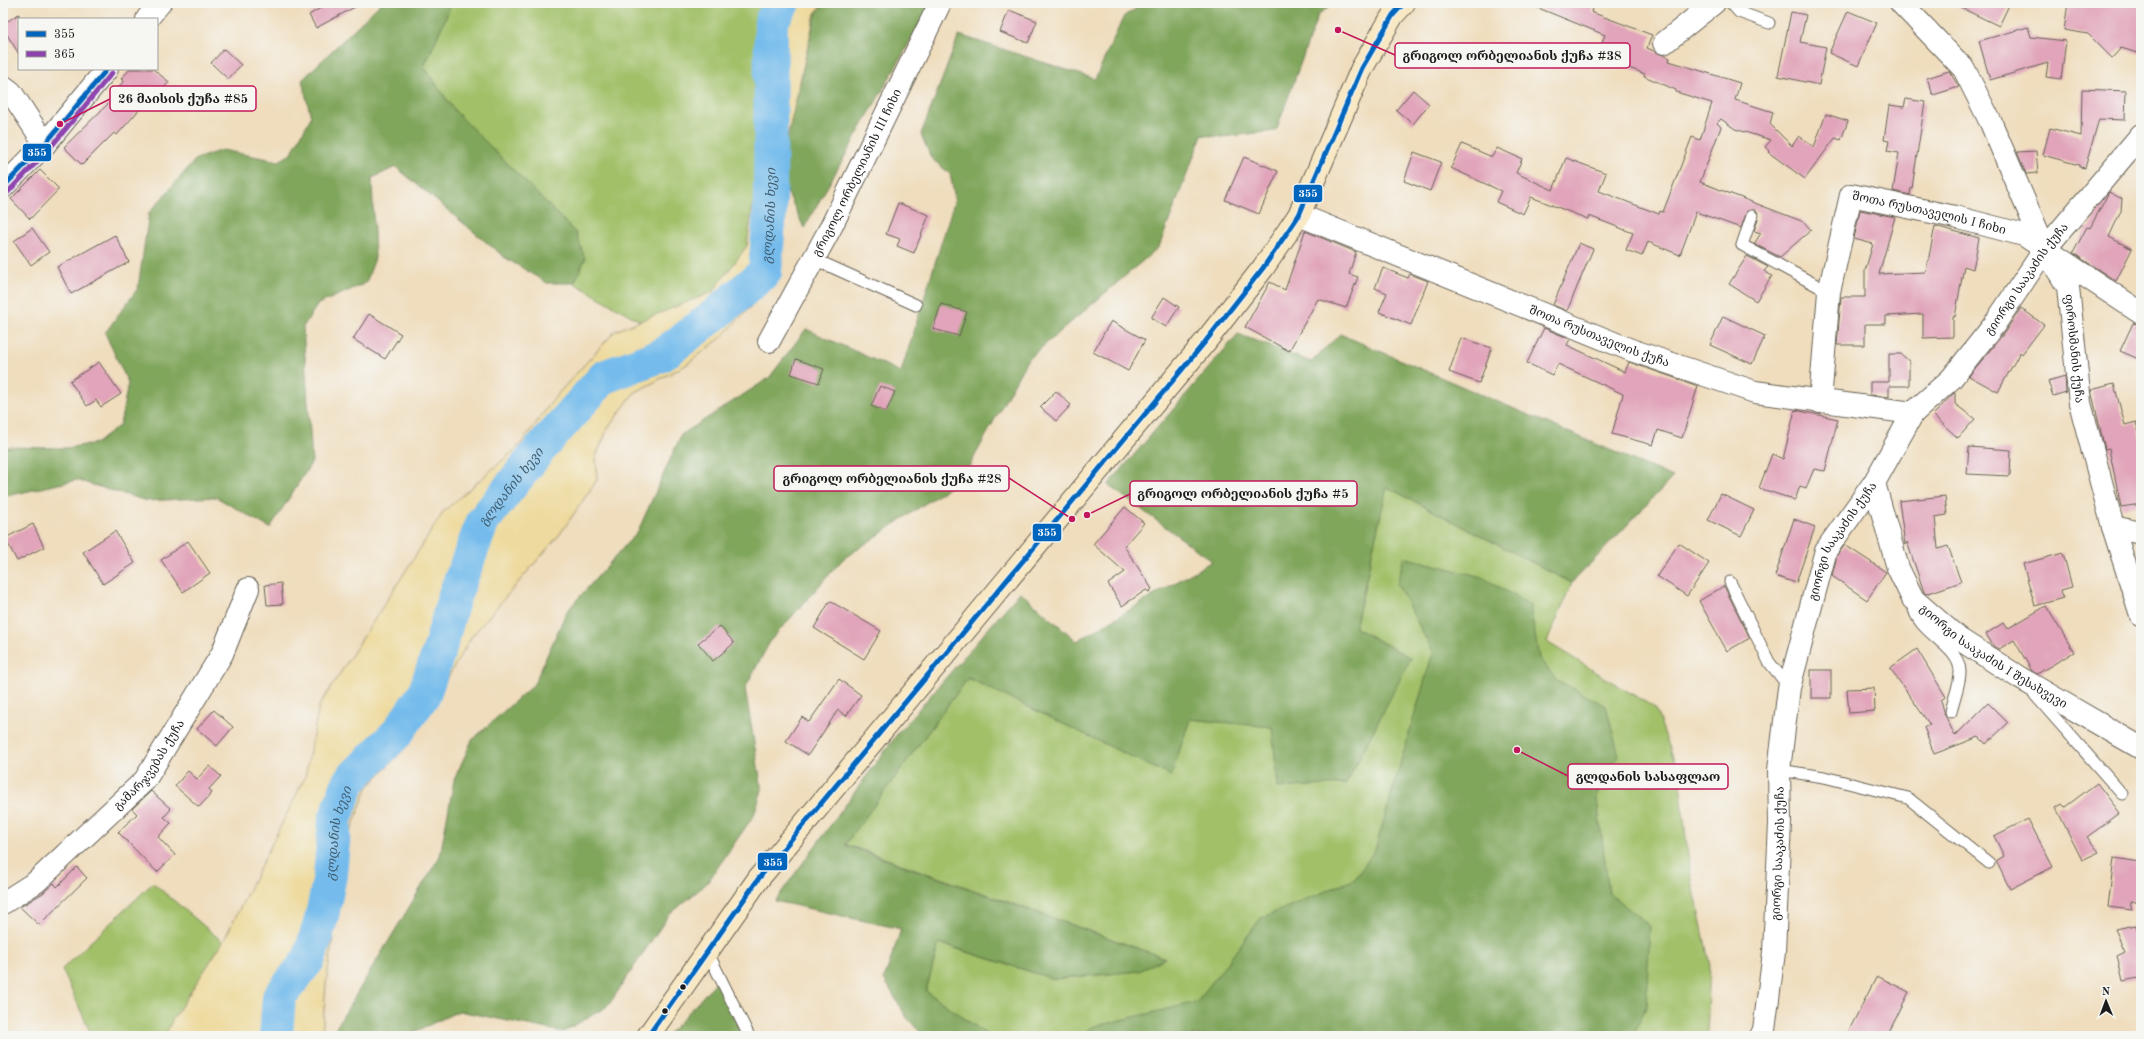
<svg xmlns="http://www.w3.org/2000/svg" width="2144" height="1039" font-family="'Old Standard TT','Noto Serif Georgian',serif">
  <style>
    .green { fill: #a1c068; stroke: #5e6e42 }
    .forest { fill: #80a65c; stroke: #4e613c }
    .sand { fill: #eeda9e; stroke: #857b5d }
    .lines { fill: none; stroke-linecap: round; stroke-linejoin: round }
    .river { stroke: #75bcec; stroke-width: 34 }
    .building { fill: #e1a4ba }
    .service-casing { stroke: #666054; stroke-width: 13 }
    .minor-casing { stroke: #666054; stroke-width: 24 }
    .tertiary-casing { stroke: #666054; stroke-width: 24 }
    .secondary-casing { stroke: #666054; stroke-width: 24 }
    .service { stroke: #fff; stroke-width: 11 }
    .minor { stroke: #fff; stroke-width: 22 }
    .tertiary { stroke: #fff; stroke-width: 22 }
    .secondary { stroke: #f8e8c3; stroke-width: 22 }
    .bus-1-casing { stroke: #f6f6f2; stroke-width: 8 }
    .bus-2-casing { stroke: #f6f6f2; stroke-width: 8 }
    .bus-1 { stroke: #0065bd; stroke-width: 5 }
    .bus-2 { stroke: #8e44ad; stroke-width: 5 }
    .bus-dot { fill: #1c1c1c; stroke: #f6f6f2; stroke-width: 1.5 }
    .labels { text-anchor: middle; stroke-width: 3; stroke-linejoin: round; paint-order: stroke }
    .street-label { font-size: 12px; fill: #1c1c1c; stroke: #f6f6f2 }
    .water-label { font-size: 13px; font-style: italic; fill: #405c6f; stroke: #f6f6f2 }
    .leader { fill: none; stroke: #c2185b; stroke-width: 1.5 }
    .callout-dot { fill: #c2185b; stroke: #f6f6f2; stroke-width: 1.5 }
    .callout { fill: #f6f6f2; stroke: #c2185b; stroke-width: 1.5 }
    .callout-label { font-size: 13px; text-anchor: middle; font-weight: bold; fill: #1c1c1c }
    .line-badge { stroke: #f6f6f2; stroke-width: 1.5 }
    .badge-label { font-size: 11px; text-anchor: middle; font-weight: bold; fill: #fff }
  </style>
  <rect width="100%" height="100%" fill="#f6f6f2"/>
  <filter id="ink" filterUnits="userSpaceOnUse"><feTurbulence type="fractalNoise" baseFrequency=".025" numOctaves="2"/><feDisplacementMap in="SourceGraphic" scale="8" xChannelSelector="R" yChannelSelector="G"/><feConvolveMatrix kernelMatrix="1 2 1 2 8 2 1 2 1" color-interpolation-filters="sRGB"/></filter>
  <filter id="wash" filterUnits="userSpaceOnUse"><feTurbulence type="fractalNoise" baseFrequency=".012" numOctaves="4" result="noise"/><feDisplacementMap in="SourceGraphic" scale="16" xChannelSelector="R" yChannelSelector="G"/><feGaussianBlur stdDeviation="0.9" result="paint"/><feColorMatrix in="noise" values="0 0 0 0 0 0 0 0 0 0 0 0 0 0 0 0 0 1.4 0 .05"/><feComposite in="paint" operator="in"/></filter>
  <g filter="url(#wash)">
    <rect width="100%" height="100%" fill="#efddbd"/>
    <g class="green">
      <path d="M452 3H770L760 64V158L747 246 713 292 640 321 574 283 585 259 455 111 424 67Z"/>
      <path d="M1387 487 1572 583 1547 642 1655 708 1679 773 1689 865 1710 966 1707 1036H989L926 991 938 943 1054 979 1139 971 1165 958 845 844 968 678 1171 775 1190 719 1273 727 1411 658 1355 628Z"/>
      <path d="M153 883 223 942 173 1019 165 1036H92L62 969Z"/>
    </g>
    <g class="forest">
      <path d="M381 3H452L424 67 455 111 576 233 585 259 574 283H547L504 257 396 167 372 178 375 258 366 283 318 304 303 327 312 462 270 528 216 497 147 501 76 480 3 497V447L66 448 97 443 120 425 128 383 105 333 138 288 149 213 196 159 222 150 279 161 291 154 311 117 302 80Z"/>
      <path d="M824 3H932L804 228 781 178 785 148 816 13Z"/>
      <path d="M1145 3H1334L1318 15 1276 131 1221 137 1202 135 1159 247 1027 360 963 478 843 559 771 640 745 688 762 790 754 815 707 883 668 916 608 1006 563 1032 459 1011 414 1032 412 1036H331L440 856 454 780 472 740 534 684 567 611 638 531 681 435 769 378 806 329 901 372 955 199 950 174 931 158 921 134 959 35 1095 79 1124 16Z"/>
      <path d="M1238 334 1311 362 1340 334 1673 477 1572 583 1387 487 1355 628 1411 658 1346 784 1278 788 1272 727 1190 719 1171 776 968 678 845 845 1165 958 1139 971 1054 979 939 943 926 991 989 1036H924L907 1018 884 979 901 929 775 901 898 733 1020 592 1077 641 1212 561 1108 485Z"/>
      <path d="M1404 557 1482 577 1530 605 1539 658 1557 680 1606 706 1619 756 1601 774 1597 799 1609 893 1650 926 1646 1007 1633 1036H1082L1092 1027 1197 1002 1261 918 1355 879 1375 850 1433 652 1397 584Z"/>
      <path d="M718 980 744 1036H667Z"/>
    </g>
    <path class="sand" d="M770 3H824L815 13 785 148 777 202 778 257 756 301 722 337 686 365 634 393 608 428 596 456 597 480 560 534 472 636 409 744 367 788 348 839 326 984 322 1036H165L173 1019 223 942 305 777 319 706 444 511 519 446 556 396 615 331 713 292 747 246 760 158V64Z"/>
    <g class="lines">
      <path class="river" id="s1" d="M276 1036 279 997 309 959 322 916 330 875 335 820 349 781 397 733 424 694 440 648 454 597 483 521 540 449 604 377 662 355 716 314 765 272 770 209 771 21 783 3"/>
    </g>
    <g id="blocks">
      <g class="building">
        <path d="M329 3H362L316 28 309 15Z"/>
        <path d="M1526 3H1594L1591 12 1652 35 1647 48 1670 58 1669 61 1740 83 1735 100 1773 112 1770 124 1792 146 1799 136 1814 147 1826 114 1848 121 1841 140 1835 138 1805 179 1768 152 1769 151 1765 147 1771 140 1735 129 1721 119 1717 123 1721 127 1700 182 1804 222 1811 230 1780 257 1754 244 1761 233 1754 231 1759 215 1755 210 1747 211 1741 228 1696 212 1680 255 1648 242 1642 256 1626 250 1633 233 1589 216 1588 219 1531 197 1523 214 1496 202 1501 191 1451 168 1462 144 1492 157 1497 148 1522 159 1516 173 1553 190 1566 158 1606 173 1599 191 1659 214 1660 211 1663 212 1692 137 1700 140 1712 103 1676 92V90L1644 76 1645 74 1597 56 1605 35Z"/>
        <path d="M1951 3H2010L1999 26Z"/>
        <path d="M2068 3H2141V54L2121 48 2112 58 2088 34 2064 30Z"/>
        <path d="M1009 10 1037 21 1028 43 1000 32Z"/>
        <path d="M1848 11 1877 23 1858 66 1829 53Z"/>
        <path d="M1791 12 1806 15 1800 42 1826 47 1819 85 1778 76Z"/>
        <path d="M19 14V54L3 28V24Z"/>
        <path d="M2028 27 2031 37 2066 41 2061 79 2046 77 2048 63 1990 80 1979 41Z"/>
        <path d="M224 49 241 65 228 79 211 63Z"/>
        <path d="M130 69H153L169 82 150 104 147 101 117 135 114 133 82 165 64 147 115 97 113 94 124 81 121 79Z"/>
        <path d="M1949 71 1959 87 1933 95 1927 78Z"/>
        <path d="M2082 89 2126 91 2125 120 2099 119 2085 168 2079 167V165L2043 155 2050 128 2081 136Z"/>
        <path d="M1413 90 1429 104 1413 124 1396 110Z"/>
        <path d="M1906 99 1925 102 1912 188 1911 187 1910 195 1893 191 1899 153 1887 151 1889 141 1884 140 1889 105 1904 107Z"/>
        <path d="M2036 151 2038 173 2026 174 2017 152Z"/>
        <path d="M1414 152 1441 162 1430 191 1404 181Z"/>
        <path d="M1244 157 1278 171 1259 214 1225 200Z"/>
        <path d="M40 170 59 189 30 219 11 199Z"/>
        <path d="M2109 192 2122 199 2121 211 2109 237 2132 249 2116 281 2073 253 2087 227 2090 228Z"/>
        <path d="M898 203 929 215 914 253 897 246 900 239 886 234Z"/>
        <path d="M1860 210 1895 217 1879 274 1926 272 1935 226 1979 238 1973 269 1964 266 1955 317 1953 316V337L1923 338V314L1886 316V324H1865V345H1837L1841 297H1865V271L1873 244 1854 239Z"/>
        <path d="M32 228 49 252 31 265 14 241Z"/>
        <path d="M1305 231 1356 252 1349 274 1358 277 1346 308 1318 299 1289 351 1245 327 1270 282 1285 290Z"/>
        <path d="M115 235 129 262 71 294 57 267Z"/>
        <path d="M1579 243 1593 249 1567 311 1553 305Z"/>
        <path d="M1747 256 1768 267 1764 271 1772 276 1756 301 1729 284Z"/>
        <path d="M1383 268 1408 278 1410 274 1428 281 1411 325 1379 312 1387 293 1375 288Z"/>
        <path d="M1164 297 1179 307 1166 327 1151 318Z"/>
        <path d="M941 304 967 312 959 336 933 329Z"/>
        <path d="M2021 308 2044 325 2022 354 2020 352 1998 392 1969 376 2004 333Z"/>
        <path d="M369 314 401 334 385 359 353 339Z"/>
        <path d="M1723 316 1765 336 1752 364 1710 345Z"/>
        <path d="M1111 321 1145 340 1128 371 1093 352Z"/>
        <path d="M2133 323 2141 325V360L2120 351Z"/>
        <path d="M1544 328 1570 339 1567 345 1625 372 1629 362 1698 386 1682 438 1658 430 1653 445 1612 434 1623 394 1558 364 1552 375 1527 363Z"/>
        <path d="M1461 338 1492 348 1479 383 1449 372Z"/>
        <path d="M1889 354H1901L1909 361V386H1889V397L1870 395V382H1889Z"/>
        <path d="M796 359 824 369 819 383 791 374Z"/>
        <path d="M99 362 121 394 101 407 96 400 87 406 70 381Z"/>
        <path d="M2065 376 2066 392 2053 396 2048 381Z"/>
        <path d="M2114 384 2125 425 2136 422 2141 441V504L2121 507 2109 448 2105 449 2091 390Z"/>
        <path d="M880 386 895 392 886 412 871 406Z"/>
        <path d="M1056 391 1071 405 1056 421 1040 407Z"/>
        <path d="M1955 392V404L1975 419 1958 438 1933 415Z"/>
        <path d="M1795 410 1838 419 1825 471 1814 469 1806 488 1800 486 1795 500 1759 488 1772 454 1783 459Z"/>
        <path d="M1969 447 2011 450 2010 476 1967 474Z"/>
        <path d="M1721 494 1754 510 1741 536 1708 520Z"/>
        <path d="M1945 496 1947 515 1935 517 1938 549 1948 546 1961 582 1926 594 1924 592 1907 542 1905 545 1899 501Z"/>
        <path d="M1125 507 1144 523 1124 546 1152 589 1149 592 1146 590 1122 606 1108 584 1125 572 1093 544Z"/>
        <path d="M1794 519 1815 527 1796 583 1775 576Z"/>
        <path d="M33 524 44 547 17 561 5 538Z"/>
        <path d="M115 531 135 563 103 584 83 552Z"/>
        <path d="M188 541 210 573 183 592 161 560Z"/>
        <path d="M1679 543 1709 563 1687 596 1657 576Z"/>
        <path d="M1845 545 1886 572 1867 600 1832 576 1837 555Z"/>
        <path d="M2063 553 2072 587 2061 590 2063 598 2035 606 2023 564Z"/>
        <path d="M281 583 283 604 267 605 265 585Z"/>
        <path d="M1724 586 1750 638 1727 651 1699 601Z"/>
        <path d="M830 601 881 631 864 659 814 628Z"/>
        <path d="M2046 606 2074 652 2037 674 2032 671 2014 640 1999 649 1994 647 1986 634 2003 623 2007 629Z"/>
        <path d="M720 626 734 643 713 661 698 643Z"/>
        <path d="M1917 649 1946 697 1941 700 1945 715 1955 736 1988 703 2008 723 1986 744 1979 737 1934 754 1924 727 1930 725 1890 668Z"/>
        <rect x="1811" y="670" width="20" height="28"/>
        <path d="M839 679 861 695 846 716 838 710 808 755 786 741 802 717 809 722Z"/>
        <path d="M1874 688 1875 711 1849 713 1847 689Z"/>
        <path d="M214 710 233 727 217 746 197 729Z"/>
        <path d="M209 766 221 776 209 789 212 793 199 807 175 786 188 771 197 779Z"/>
        <path d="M2097 783 2120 813 2087 837 2099 852 2082 860 2056 808 2062 804 2065 807Z"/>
        <path d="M151 791 171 809 164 817 171 823 158 837 175 855 157 872 118 832 137 814 132 809Z"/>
        <path d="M2028 819 2053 867 2010 889 1996 861 2004 856 1994 836Z"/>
        <path d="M2114 858 2141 862V902L2130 901 2132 910 2108 907Z"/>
        <path d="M77 867 87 878 39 925 20 907 43 893 54 883 57 887Z"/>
        <path d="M2136 925 2141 943V983L2138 978 2123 981 2117 955 2125 951 2115 929Z"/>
        <path d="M1877 976 1909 992 1887 1036H1846Z"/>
      </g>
    </g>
  </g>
  <g filter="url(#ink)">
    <use href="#blocks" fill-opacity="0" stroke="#666054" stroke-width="1"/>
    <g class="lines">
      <g class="service-casing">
        <g id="service">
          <path d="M1731 3 1739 12 1769 23"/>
          <path d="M1752 216 1742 245 1829 292"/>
          <path d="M814 259 916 305"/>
          <path d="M1730 582 1769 662 1789 687"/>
          <path d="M1913 605C1917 634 1960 645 1960 672 1960 685 1953 700 1951 712"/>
          <path d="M2035 695 2122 794"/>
          <path d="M1779 770 1824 777 1908 798 1989 863"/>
          <path d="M707 951 749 1036"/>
        </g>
      </g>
      <g class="minor-casing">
        <g id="minor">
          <path id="s2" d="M1901 3 1964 69 1991 123 2045 249 2068 287 2080 403 2113 527 2141 615"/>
          <path d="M1664 43 1714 3"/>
          <path d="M3 86 11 92 45 144"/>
          <path id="s3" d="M1299 215 1631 350 1755 392 1913 413"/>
          <path id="s4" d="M769 341 831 227 940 3"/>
          <path id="s5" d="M1820 402 1829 292 1851 195 1955 217 2024 235 2141 313"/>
          <path id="s6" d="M1874 483 1898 568 1913 599 1959 639 2020 678 2141 748"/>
          <path d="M2113 527 2141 533"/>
          <path id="s7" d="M3 903 36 882 145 780 222 654 248 589"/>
          <path id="s8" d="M1761 1036 1764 1030 1774 952 1780 823 1779 770 1789 688 1826 550 1874 483 1913 413 1951 379 1994 325 2045 249 2141 135"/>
        </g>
      </g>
      <g class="tertiary-casing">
        <g id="tertiary">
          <path d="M147 19 160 3"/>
          <path d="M3 187 45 144 107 69"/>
        </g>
      </g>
      <g class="secondary-casing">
        <path id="secondary" d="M648 1036 759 878 1205 342 1263 268 1299 215 1362 68 1393 15 1404 3"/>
      </g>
      <use href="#service" class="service"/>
      <use href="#minor" class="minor"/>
      <use href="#tertiary" class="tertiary"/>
      <use href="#secondary" class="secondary"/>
      <g class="bus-1-casing">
        <g id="bus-1">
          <path d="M3 187 45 144 107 69"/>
          <path d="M648 1036 759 878 1205 342 1263 268 1299 215 1362 68 1393 15 1404 3"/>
        </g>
      </g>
      <g class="bus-2-casing">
        <path id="bus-2" d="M8 192 50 148 112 73"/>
      </g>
      <use href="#bus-1" class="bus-1"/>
      <use href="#bus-2" class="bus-2"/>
    </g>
  </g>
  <g class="bus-dot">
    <circle cx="683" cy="987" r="3.5"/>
    <circle cx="665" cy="1011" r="3.5"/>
  </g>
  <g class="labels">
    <g class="street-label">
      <text dy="4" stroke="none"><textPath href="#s4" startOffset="190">გრიგოლ ორბელიანის III ჩიხი</textPath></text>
      <text dy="4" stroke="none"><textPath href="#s5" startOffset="290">შოთა რუსთაველის I ჩიხი</textPath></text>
      <text dy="4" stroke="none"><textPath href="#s8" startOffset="832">გიორგი სააკაძის ქუჩა</textPath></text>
      <text dy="4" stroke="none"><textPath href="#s3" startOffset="324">შოთა რუსთაველის ქუჩა</textPath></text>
      <text dy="4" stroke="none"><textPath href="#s2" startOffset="395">ფიროსმანის ქუჩა</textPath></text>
      <text dy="4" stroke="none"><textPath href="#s8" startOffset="508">გიორგი სააკაძის ქუჩა</textPath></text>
      <text dy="4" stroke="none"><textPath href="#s6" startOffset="222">გიორგი სააკაძის I შესახვევი</textPath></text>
      <text dy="4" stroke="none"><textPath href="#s7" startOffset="203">გამარჯვებას ქუჩა</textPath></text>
      <text dy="4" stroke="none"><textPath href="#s8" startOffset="184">გიორგი სააკაძის ქუჩა</textPath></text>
    </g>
    <g class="water-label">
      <text dy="5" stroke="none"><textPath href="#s1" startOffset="1008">გლდანის ხევი</textPath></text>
      <text dy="5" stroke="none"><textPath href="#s1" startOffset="613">გლდანის ხევი</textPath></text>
      <text dy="5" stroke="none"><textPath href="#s1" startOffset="217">გლდანის ხევი</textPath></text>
    </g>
  </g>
  <path class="leader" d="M1338 30L1395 55M60 124L110 99M1072 519L1009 478M1087 515L1130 494M1517 750L1568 776"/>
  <g class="callout-dot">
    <circle cx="1338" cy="30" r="4"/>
    <circle cx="60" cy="124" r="4"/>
    <circle cx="1072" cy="519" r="4"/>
    <circle cx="1087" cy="515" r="4"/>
    <circle cx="1517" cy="750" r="4"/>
  </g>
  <g class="callout">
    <rect x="1395" y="43" width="235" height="25" rx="4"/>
    <rect x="110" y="86" width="146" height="25" rx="4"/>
    <rect x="774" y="466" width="235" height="25" rx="4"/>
    <rect x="1130" y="481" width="227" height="25" rx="4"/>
    <rect x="1568" y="764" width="160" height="25" rx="4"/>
  </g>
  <g class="callout-label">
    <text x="1512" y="60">გრიგოლ ორბელიანის ქუჩა #38</text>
    <text x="183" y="103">26 მაისის ქუჩა #85</text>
    <text x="892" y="483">გრიგოლ ორბელიანის ქუჩა #28</text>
    <text x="1243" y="498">გრიგოლ ორბელიანის ქუჩა #5</text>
    <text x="1648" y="781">გლდანის სასაფლაო</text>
  </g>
  <g class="line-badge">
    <rect x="22" y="143" width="30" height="19" rx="4" fill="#0065bd"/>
    <rect x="1293" y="184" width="30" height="19" rx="4" fill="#0065bd"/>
    <rect x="1032" y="523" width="30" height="19" rx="4" fill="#0065bd"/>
    <rect x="757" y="852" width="31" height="19" rx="4" fill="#0065bd"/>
  </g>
  <g class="badge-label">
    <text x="37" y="156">355</text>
    <text x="1308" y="197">355</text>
    <text x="1047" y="536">355</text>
    <text x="773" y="866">355</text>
  </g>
  <rect width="2144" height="1039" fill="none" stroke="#f6f6f2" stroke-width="16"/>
  <rect x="18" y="18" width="140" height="52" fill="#f6f6f2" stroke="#9f9f9c"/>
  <rect x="26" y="31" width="20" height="6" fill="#0065bd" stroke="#9f9f9c"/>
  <text x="54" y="38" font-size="12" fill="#1c1c1c">355</text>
  <rect x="26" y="51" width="20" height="6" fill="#8e44ad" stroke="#9f9f9c"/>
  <text x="54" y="58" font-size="12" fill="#1c1c1c">365</text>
  <g transform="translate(2106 1001) rotate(359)" stroke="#f6f6f2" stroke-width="3" paint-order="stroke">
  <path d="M0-3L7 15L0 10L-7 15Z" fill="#1c1c1c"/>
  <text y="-6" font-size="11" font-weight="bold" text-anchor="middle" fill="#1c1c1c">N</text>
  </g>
</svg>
